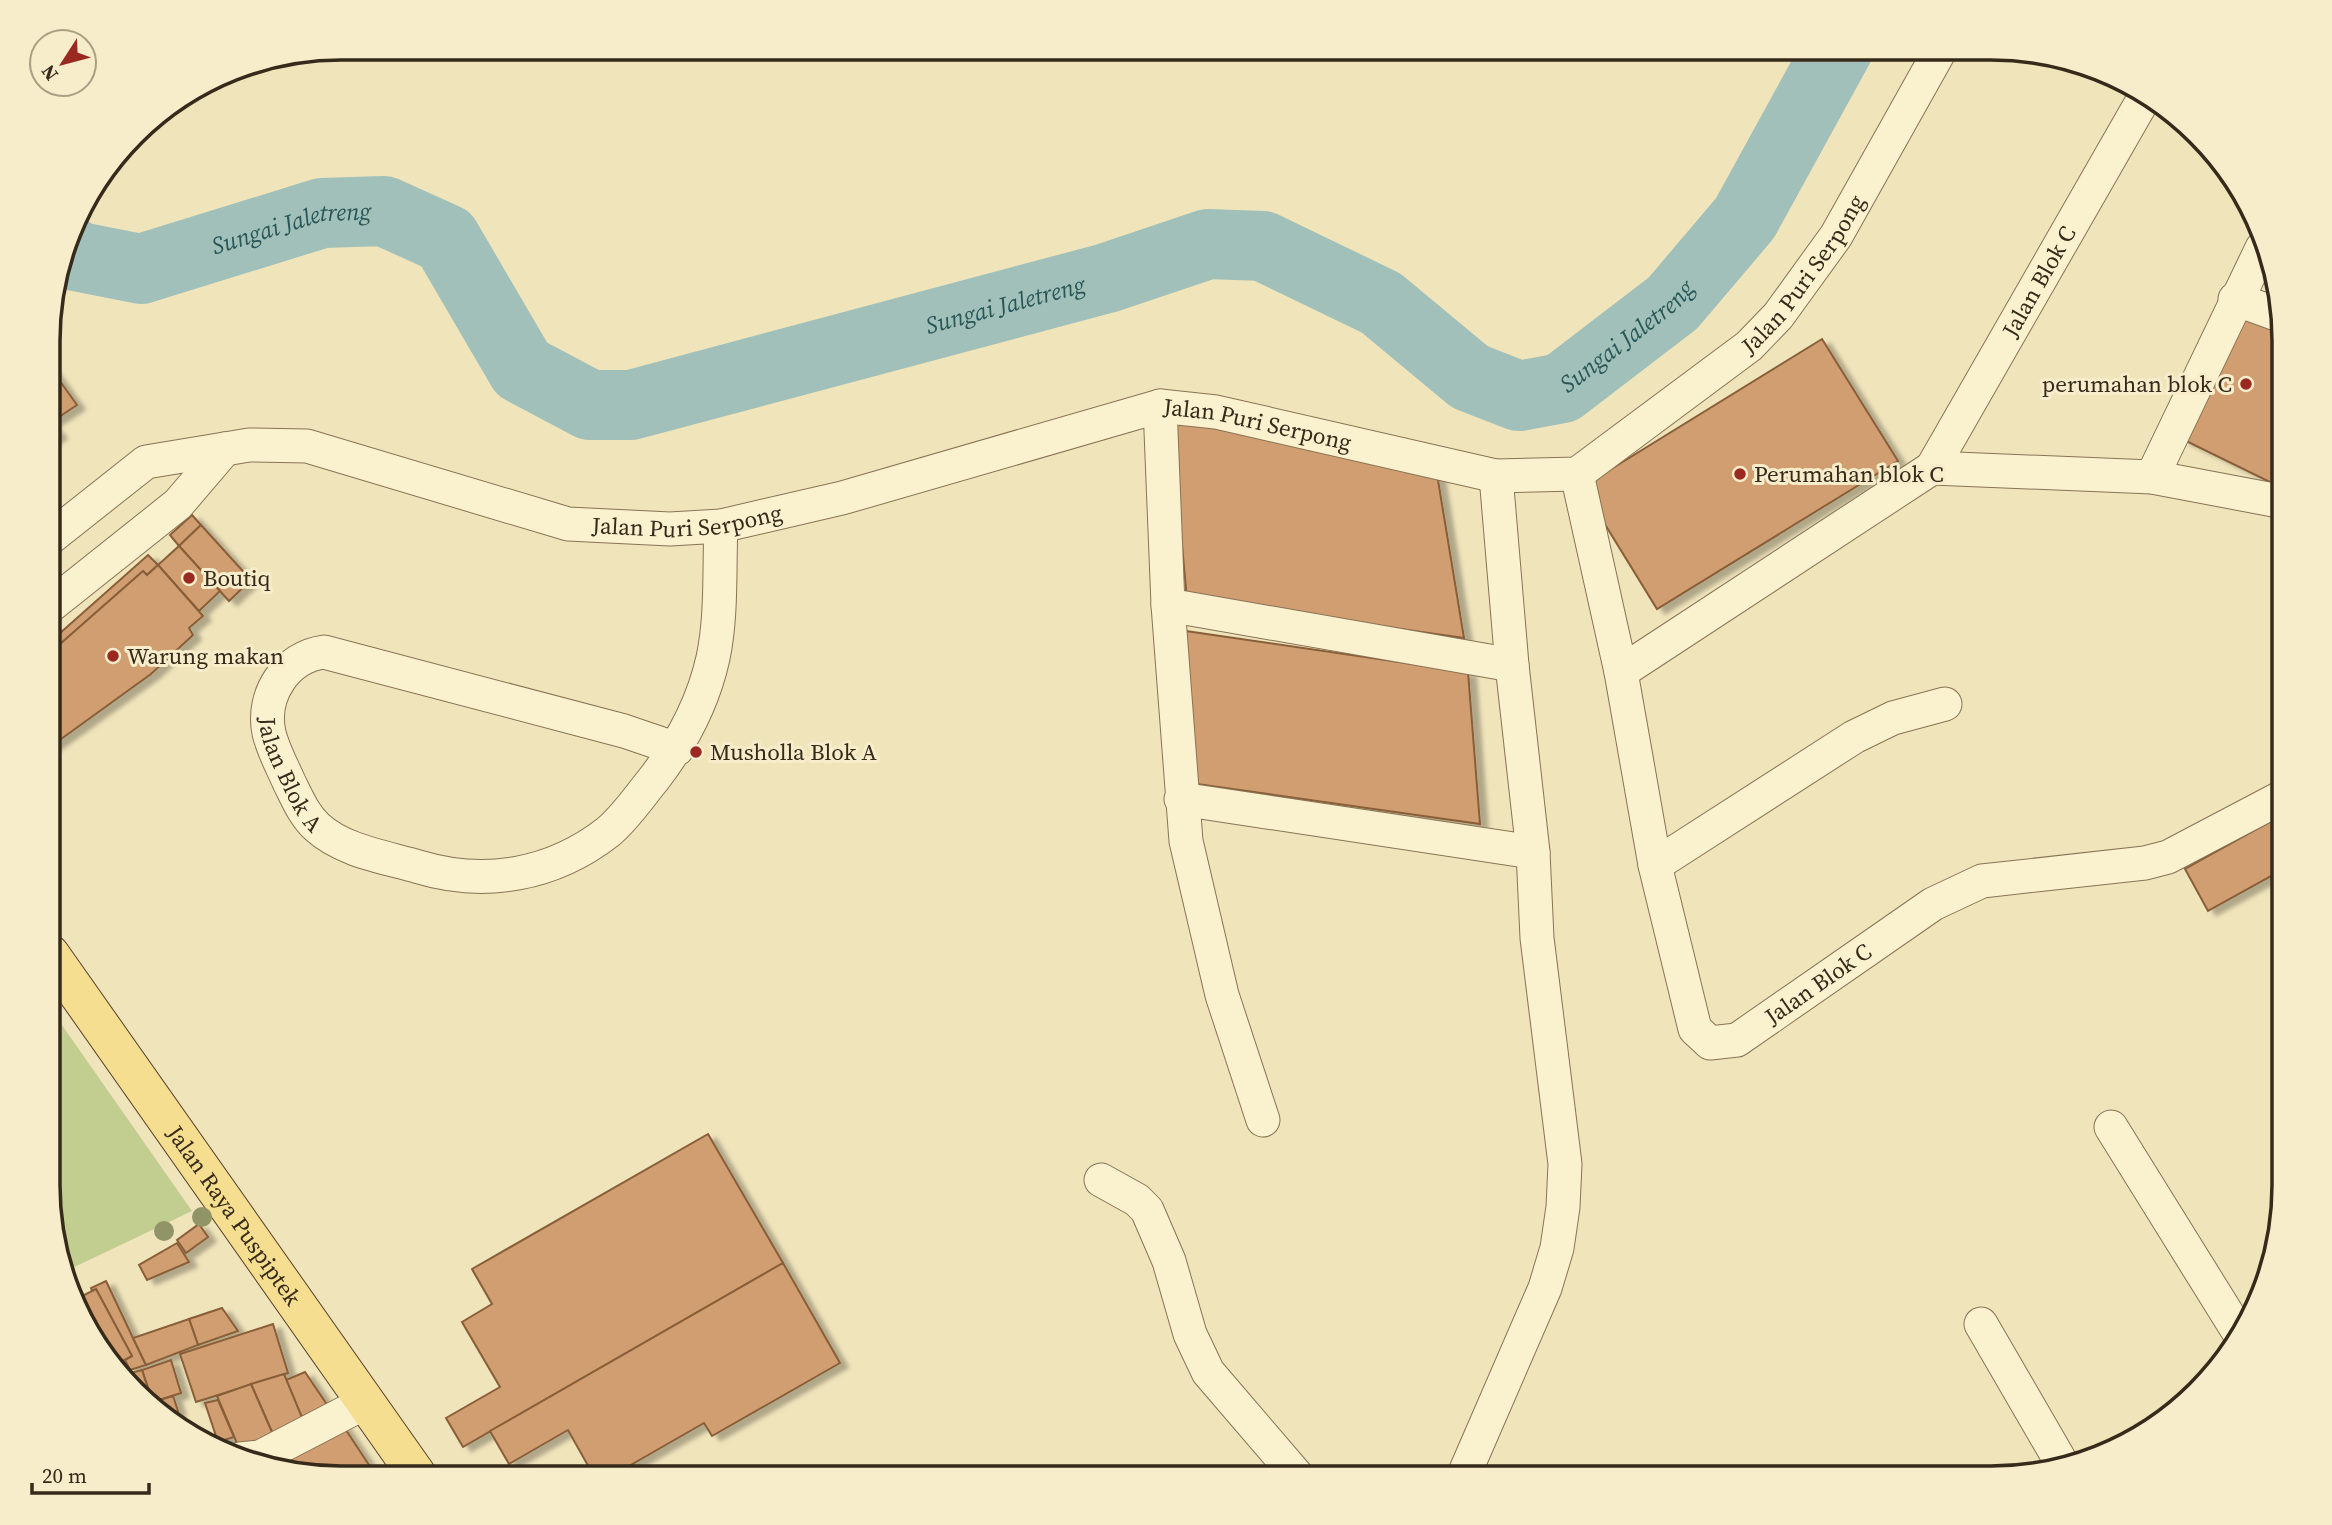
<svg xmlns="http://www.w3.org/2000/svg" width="2332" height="1525" font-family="'Source Serif 4',serif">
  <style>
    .green { fill: #c2ce8f }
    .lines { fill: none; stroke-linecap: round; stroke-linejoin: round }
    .river { stroke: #a0c0b9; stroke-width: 70 }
    .building { fill: #d09e6f; stroke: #885e39; stroke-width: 2; filter: url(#shadow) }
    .street-casing { stroke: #887355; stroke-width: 35 }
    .primary-casing { stroke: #55412a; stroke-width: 40 }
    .street { stroke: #faf1cf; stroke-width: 33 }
    .primary { stroke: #f6de90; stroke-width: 38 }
    .tree { fill: #919466 }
    .poi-dot { fill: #9a2922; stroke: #f7edcb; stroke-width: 2.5 }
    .labels { text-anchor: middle; stroke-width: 6; stroke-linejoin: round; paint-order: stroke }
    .street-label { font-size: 23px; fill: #362a1a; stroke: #f7edcb }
    .poi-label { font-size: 23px; fill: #362a1a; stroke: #f7edcb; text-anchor: start }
    .water-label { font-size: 24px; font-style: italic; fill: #295657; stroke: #f7edcb }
    .rim { fill: none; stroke: #362a1a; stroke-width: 3.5 }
  </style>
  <defs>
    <filter id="shadow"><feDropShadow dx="8" dy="4.5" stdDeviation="2" flood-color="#0004"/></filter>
  </defs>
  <rect width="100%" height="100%" fill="#f0e4bb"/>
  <path class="green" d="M50 1008 192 1211 66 1271 50 1222Z"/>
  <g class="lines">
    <path class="river" id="s1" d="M66 248 75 256 141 269 322 213 384 211 446 239 522 369 590 405H631L1107 278 1208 244 1263 246 1381 303 1470 377 1519 396 1562 388 1673 303 1745 218 1839 47"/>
  </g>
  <g class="building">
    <path d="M2244 309 2284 329V489L2182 439Z"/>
    <path d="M1822 339 1898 461 1657 609 1582 487Z"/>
    <path d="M50 367 77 405 50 423 59 434 50 441Z"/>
    <path d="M1170 418 1437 474 1464 638 1187 599Z"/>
    <path d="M192 515 201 525 179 546 170 535Z"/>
    <path d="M201 525 251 580 229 601 179 546Z"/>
    <path d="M179 546 220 591 199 611 158 565Z"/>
    <path d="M148 555 158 565 147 575 143 571 50 653V642Z"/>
    <path d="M158 565 203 616 189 628 193 635 151 674 50 747V669L59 661 51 652 143 571 147 575Z"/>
    <path d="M1179 630 1468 672 1480 824 1197 784Z"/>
    <path d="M2284 814V869L2208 911 2185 869Z"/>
    <path d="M708 1134 783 1263 463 1447 446 1418 500 1387 462 1322 492 1304 472 1269Z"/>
    <path d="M199 1224 208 1237 186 1253 177 1240Z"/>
    <path d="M177 1243 189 1262 147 1280 139 1265Z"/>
    <path d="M783 1263 840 1363 712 1436 704 1423 608 1478H595L568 1430 509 1464 490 1431Z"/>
    <path d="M106 1281 133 1338 146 1365 130 1370 125 1360 132 1356 96 1289 92 1291 91 1288Z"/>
    <path d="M96 1289 132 1356 117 1364 87 1331 76 1299Z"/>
    <path d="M222 1308 238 1331 198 1345 189 1319Z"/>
    <path d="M189 1319 198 1345 146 1365 133 1338Z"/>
    <path d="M273 1324 288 1373 196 1402 180 1354Z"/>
    <path d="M171 1360 181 1393 153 1402 142 1370Z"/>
    <path d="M142 1370 152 1401 127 1374Z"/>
    <path d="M305 1372 328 1406 301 1417 286 1380Z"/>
    <path d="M284 1374 306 1427 275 1439 251 1384Z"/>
    <path d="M251 1384 275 1439 241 1453 217 1396Z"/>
    <path d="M173 1396 178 1411 166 1415 153 1402Z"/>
    <path d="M218 1400 234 1437 218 1442 205 1403Z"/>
    <path d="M342 1424 377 1477 340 1478 297 1471 288 1453Z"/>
  </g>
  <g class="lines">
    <g class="street-casing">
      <g id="street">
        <path d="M2235 299 2282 316"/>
        <path d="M1160 406 1168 605 1186 841 1222 995 1263 1120"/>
        <path id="s2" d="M1932 468 2147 93"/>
        <path id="s3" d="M1577 474 1621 672 1655 865 1695 1029 1710 1043 1737 1040 1933 904 1982 881 2145 863 2168 857 2284 796"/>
        <path d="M2152 477 2262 248"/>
        <path id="s4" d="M50 538 146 462 249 445 307 446 568 524 670 529 721 526 842 498 1160 406 1216 412 1496 476 1577 474 1749 346 1778 316 1836 236 1942 47"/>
        <path d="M1168 605 1512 665"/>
        <path d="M50 606 178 504 225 449"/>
        <path d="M1621 672 1932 468 2152 477 2284 502"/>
        <path id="s5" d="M677 749 624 731 324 652C286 657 261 695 269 733 273 750 282 766 289 782 297 798 304 815 317 827 343 851 385 857 419 867 485 887 553 875 608 832 625 818 639 797 653 780 681 744 703 703 713 658 722 615 719 569 721 526"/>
        <path d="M1181 799 1533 852 1512 665 1496 476"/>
        <path d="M1655 865 1854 737 1893 718 1945 704"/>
        <path d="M2111 1127 2241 1336"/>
        <path d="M1101 1180 1137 1200 1147 1210 1169 1261 1190 1334 1208 1372 1298 1477"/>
        <path d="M1981 1324 2061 1462"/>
        <path d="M240 1459 260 1457 366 1402"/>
        <path d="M1463 1477 1545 1288 1557 1248 1563 1207 1565 1164 1537 938 1533 852"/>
      </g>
    </g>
    <g class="primary-casing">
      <g id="primary">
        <path id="s6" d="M50 954 419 1478"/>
      </g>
    </g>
    <use href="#street" class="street"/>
    <use href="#primary" class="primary"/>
  </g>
  <g class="tree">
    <circle cx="202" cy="1217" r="10"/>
    <circle cx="164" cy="1231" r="10"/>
  </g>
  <g class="poi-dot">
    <circle cx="2246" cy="384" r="7"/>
    <circle cx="1740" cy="474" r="7"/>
    <circle cx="189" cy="578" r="7"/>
    <circle cx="113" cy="656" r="7"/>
    <circle cx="696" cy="752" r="7"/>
  </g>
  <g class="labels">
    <g class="street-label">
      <text dy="8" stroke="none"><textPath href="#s4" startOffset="1895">Jalan Puri Serpong</textPath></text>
      <text dy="8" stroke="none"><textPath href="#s2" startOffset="215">Jalan Blok C</textPath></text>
      <text dy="8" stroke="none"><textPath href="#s4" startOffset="1265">Jalan Puri Serpong</textPath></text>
      <text dy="8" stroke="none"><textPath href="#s4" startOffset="677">Jalan Puri Serpong</textPath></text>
      <text dy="8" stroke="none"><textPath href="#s5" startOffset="522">Jalan Blok A</textPath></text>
      <text dy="8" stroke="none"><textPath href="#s3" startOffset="714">Jalan Blok C</textPath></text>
      <text dy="8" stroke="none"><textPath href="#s6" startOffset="320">Jalan Raya Puspiptek</textPath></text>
    </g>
    <g class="poi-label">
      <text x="2232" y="392" text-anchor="end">perumahan blok C</text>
      <text x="1754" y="482">Perumahan blok C</text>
      <text x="203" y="586">Boutiq</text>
      <text x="127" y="664">Warung makan</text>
      <text x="710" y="760">Musholla Blok A</text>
    </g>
    <g class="water-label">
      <text dy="8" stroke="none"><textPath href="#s1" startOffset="236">Sungai Jaletreng</textPath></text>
      <text dy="8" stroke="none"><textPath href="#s1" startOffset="1055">Sungai Jaletreng</textPath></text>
      <text dy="8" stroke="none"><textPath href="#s1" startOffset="1748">Sungai Jaletreng</textPath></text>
    </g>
  </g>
  <path d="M0 0H2332V1525H0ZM341 60H1991A281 281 0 0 1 2272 341V1185A281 281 0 0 1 1991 1466H341A281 281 0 0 1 60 1185V341A281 281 0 0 1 341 60Z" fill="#f7edcb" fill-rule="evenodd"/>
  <path class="rim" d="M341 60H1991A281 281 0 0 1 2272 341V1185A281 281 0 0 1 1991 1466H341A281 281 0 0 1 60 1185V341A281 281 0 0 1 341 60Z"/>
  <g transform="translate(63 63) rotate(234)"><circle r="33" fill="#f7edcb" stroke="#aa9f84" stroke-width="2"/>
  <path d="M0-5L12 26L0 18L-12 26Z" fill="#9a2922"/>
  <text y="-10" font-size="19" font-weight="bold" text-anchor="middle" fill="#362a1a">N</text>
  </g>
  <path d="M32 1483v10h117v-10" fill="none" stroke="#362a1a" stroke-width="3.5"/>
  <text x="42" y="1483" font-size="21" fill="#362a1a" stroke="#f7edcb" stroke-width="5" paint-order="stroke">20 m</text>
</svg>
